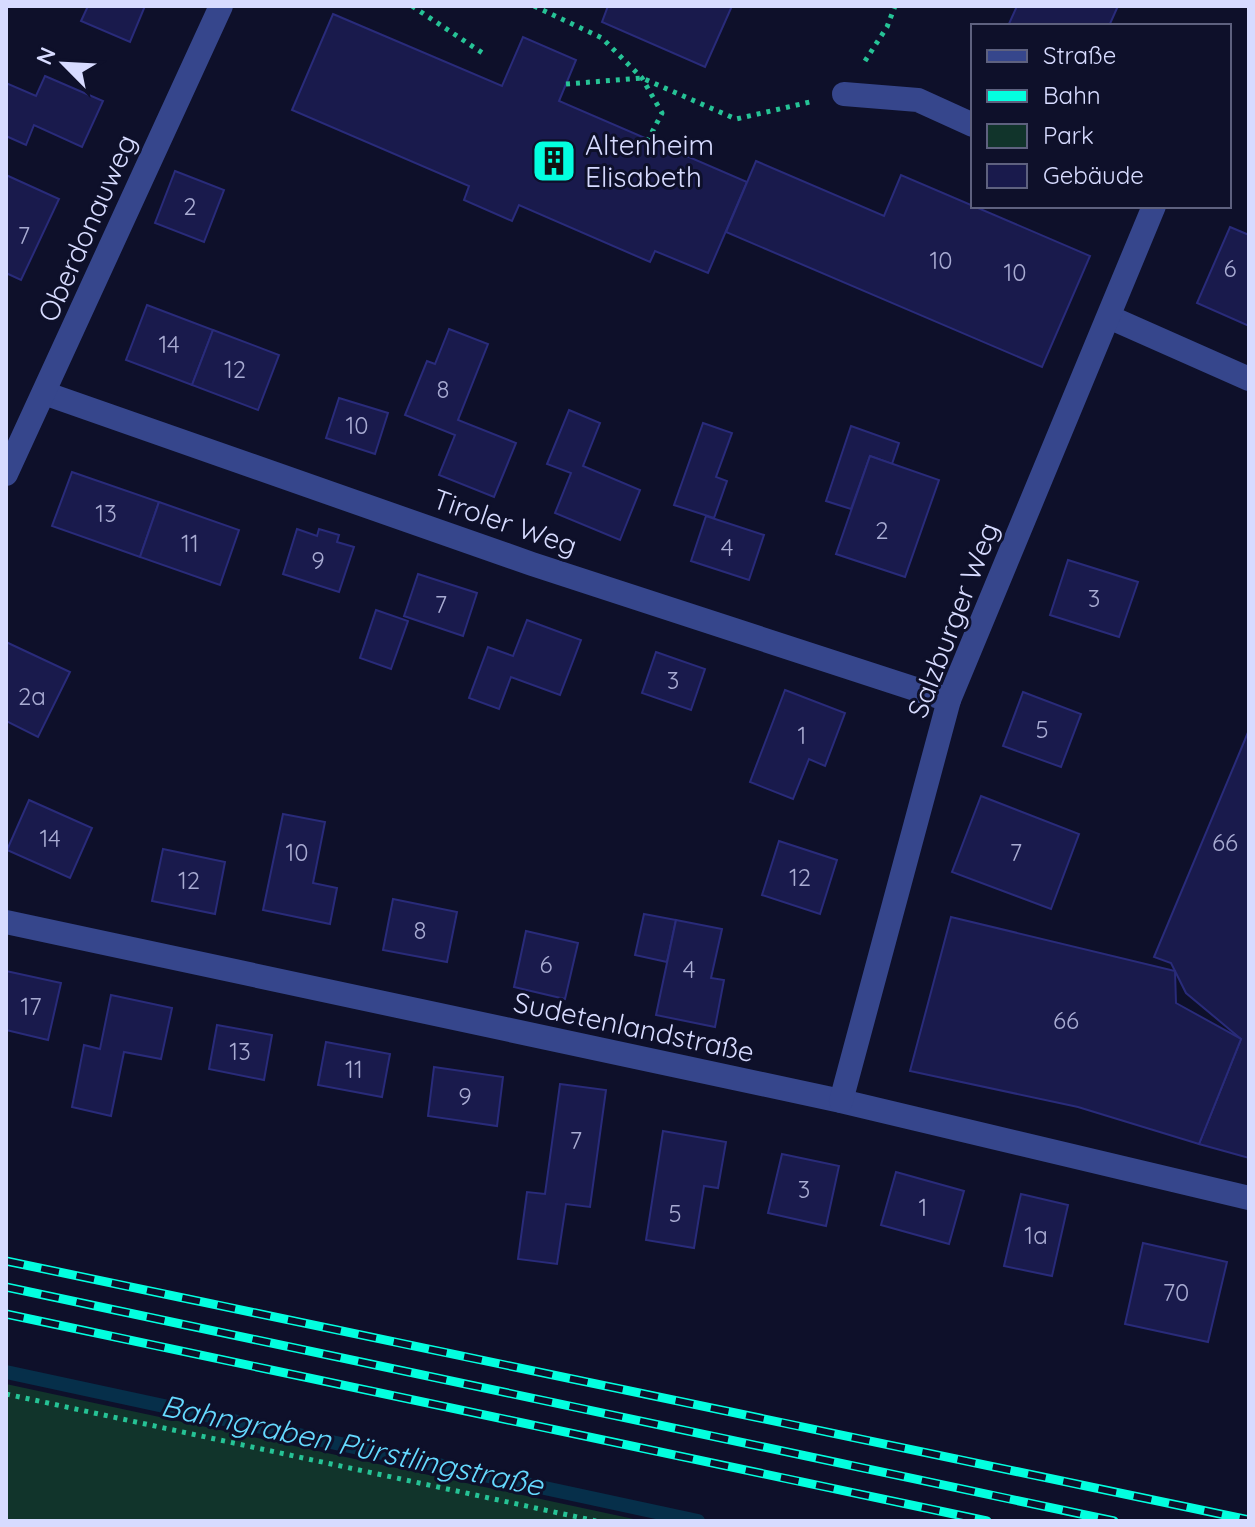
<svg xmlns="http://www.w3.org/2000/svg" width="1255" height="1527" font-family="Quicksand,sans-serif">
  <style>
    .green { fill: #11342b }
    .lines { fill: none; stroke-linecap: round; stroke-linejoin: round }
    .stream { stroke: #062f4a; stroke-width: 14 }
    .building { fill: #191a4c; stroke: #292b7a; stroke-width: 2 }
    .path { stroke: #26c396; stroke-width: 5; stroke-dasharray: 4 6; stroke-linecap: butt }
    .minor { stroke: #36468c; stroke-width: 24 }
    .rail-casing { stroke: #03ffdf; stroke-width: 9 }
    .rail { stroke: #0e102a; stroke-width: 6; stroke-dasharray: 18; stroke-linecap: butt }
    .labels { text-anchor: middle; stroke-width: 6; stroke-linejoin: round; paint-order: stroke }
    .number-label { font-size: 24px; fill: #a8abd2 }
    .poi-label { font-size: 28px; fill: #d7dbff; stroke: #0e102a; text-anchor: start }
    .street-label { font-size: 28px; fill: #d7dbff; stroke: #0e102a }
    .water-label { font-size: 30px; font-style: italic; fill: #65daff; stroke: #0e102a }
  </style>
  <rect width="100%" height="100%" fill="#0e102a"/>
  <path class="green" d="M6 1384 643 1521H6Z"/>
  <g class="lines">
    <path class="stream" d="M6 1372 698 1521"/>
  </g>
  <g class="building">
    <path d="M88 6H145L130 42 81 21Z"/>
    <path d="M608 6H732L705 67 602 22Z"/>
    <path d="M1017 6H1118L1109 26H1008Z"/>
    <path d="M333 14 502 86 523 37 576 60 559 101 747 182 708 273 655 251 650 262 519 205 512 221 464 200 469 186 292 110Z"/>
    <path d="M45 76 103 101 82 147 34 125 26 145 6 136V83L36 96Z"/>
    <path d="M756 161 884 216 901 175 1090 256 1042 367 726 232Z"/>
    <path d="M175 171 224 190 204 242 155 223Z"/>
    <path d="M6 175 59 199 21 280 6 273Z"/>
    <path d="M1230 227 1249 235V326L1197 303Z"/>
    <path d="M147 305 213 330 192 385 126 360Z"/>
    <path d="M449 329 488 344 458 420 516 443 494 497 439 475 455 435 405 415 427 361 435 364Z"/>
    <path d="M213 330 279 355 258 410 192 385Z"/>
    <path d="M339 398 388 413 375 454 326 438Z"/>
    <path d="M569 410 600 423 583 466 640 490 620 540 555 513 571 473 547 464Z"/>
    <path d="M703 423 732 433 716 477 727 481 714 518 674 505Z"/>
    <path d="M851 426 899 443 892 464 870 456 851 509 826 501Z"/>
    <path d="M870 456 939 480 905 577 836 554Z"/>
    <path d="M72 472 159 502 140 557 52 526Z"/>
    <path d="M159 502 239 530 220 585 140 557Z"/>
    <path d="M706 516 764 535 749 580 691 561Z"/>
    <path d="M297 529 317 536 319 529 339 535 337 542 354 547 339 592 283 574Z"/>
    <path d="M1068 560 1138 582 1119 637 1050 615Z"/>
    <path d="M418 574 477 593 463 636 404 616Z"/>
    <path d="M376 610 408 621 391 669 360 658Z"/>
    <path d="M527 620 581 640 560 695 511 677 499 709 469 698 488 647 513 656Z"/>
    <path d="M6 642 70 672 38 737 6 721Z"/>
    <path d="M656 652 705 669 691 710 642 693Z"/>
    <path d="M785 690 845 713 825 766 809 759 793 799 750 782Z"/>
    <path d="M1023 692 1081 714 1061 767 1003 746Z"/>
    <path d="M1249 730V1158L1199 1144 1241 1039 1186 993 1171 963 1154 957Z"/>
    <path d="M981 796 1079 834 1051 909 952 872Z"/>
    <path d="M29 800 92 828 70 878 7 850Z"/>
    <path d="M283 814 325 822 313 883 337 888 330 924 263 910Z"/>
    <path d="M779 841 837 860 820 914 762 895Z"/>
    <path d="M163 849 225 862 215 914 152 901Z"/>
    <path d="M393 899 457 912 447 962 383 950Z"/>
    <path d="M644 914 676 920 667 962 635 955Z"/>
    <path d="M951 917 1175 971 1176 1003 1241 1039 1199 1144 1078 1107 910 1071Z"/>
    <path d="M676 920 722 929 711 978 724 980 715 1027 656 1015Z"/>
    <path d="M526 931 578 943 565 999 514 987Z"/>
    <path d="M6 971 61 983 48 1040 6 1030Z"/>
    <path d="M111 995 172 1008 161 1059 124 1052 111 1116 72 1107 84 1045 100 1049Z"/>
    <path d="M217 1025 272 1035 264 1080 209 1069Z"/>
    <path d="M326 1042 390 1054 382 1097 318 1085Z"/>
    <path d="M434 1067 503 1077 497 1126 428 1116Z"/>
    <path d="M560 1084 606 1090 590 1207 566 1204 557 1264 518 1259 527 1192 545 1194Z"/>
    <path d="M663 1131 726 1142 718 1188 704 1186 694 1248 646 1240Z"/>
    <path d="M782 1154 839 1166 826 1226 768 1213Z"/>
    <path d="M896 1172 964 1191 949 1244 881 1225Z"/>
    <path d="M1021 1194 1068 1205 1052 1276 1004 1266Z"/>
    <path d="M1143 1243 1227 1262 1208 1342 1125 1324Z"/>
  </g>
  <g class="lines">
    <g class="path">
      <path d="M412 6 484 54"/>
      <path d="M534 6 602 38 642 78 662 113 648 140"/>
      <path d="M865 61 887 27 895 6"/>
      <path d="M566 84 642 78 736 119 810 102"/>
      <path d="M6 1394 596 1521"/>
    </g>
    <g class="minor">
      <path d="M844 94 918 100 973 125"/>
      <path d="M1109 317 1249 379"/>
      <path d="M44 393 532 564 949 700"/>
      <path d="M6 474 221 6"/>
      <path d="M6 922 841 1101 1249 1198"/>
      <path d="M841 1101 949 700 1154 206"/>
    </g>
    <g class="rail-casing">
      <g id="rail">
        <path d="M6 1261 1249 1520"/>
        <path d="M6 1287 1114 1521"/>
        <path d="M6 1314 987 1521"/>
      </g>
    </g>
    <use href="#rail" class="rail"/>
  </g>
  <defs>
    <g id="building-square" transform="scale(2.3)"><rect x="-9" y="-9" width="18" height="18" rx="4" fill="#03ffdf" stroke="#0e102a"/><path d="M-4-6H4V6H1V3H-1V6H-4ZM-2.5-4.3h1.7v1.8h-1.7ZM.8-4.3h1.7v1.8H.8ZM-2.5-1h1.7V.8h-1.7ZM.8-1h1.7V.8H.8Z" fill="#111"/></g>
  </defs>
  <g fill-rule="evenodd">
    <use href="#building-square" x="554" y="161"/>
  </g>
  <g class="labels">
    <g class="number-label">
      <text x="190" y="215">2</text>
      <text x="24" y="244">7</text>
      <text x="941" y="269">10</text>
      <text x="1230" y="277">6</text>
      <text x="1015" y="281">10</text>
      <text x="169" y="353">14</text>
      <text x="235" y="378">12</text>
      <text x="443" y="398">8</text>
      <text x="357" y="434">10</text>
      <text x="106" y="522">13</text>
      <text x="882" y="539">2</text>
      <text x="190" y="552">11</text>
      <text x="727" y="556">4</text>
      <text x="318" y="569">9</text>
      <text x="1094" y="607">3</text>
      <text x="441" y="613">7</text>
      <text x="673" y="689">3</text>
      <text x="32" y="705">2a</text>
      <text x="1042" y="738">5</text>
      <text x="802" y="744">1</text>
      <text x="50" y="847">14</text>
      <text x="1225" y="851">66</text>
      <text x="297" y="861">10</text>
      <text x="1016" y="861">7</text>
      <text x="800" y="886">12</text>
      <text x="189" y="889">12</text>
      <text x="420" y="939">8</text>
      <text x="546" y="973">6</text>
      <text x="689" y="978">4</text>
      <text x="31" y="1015">17</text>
      <text x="1066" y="1029">66</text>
      <text x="240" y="1060">13</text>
      <text x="354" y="1078">11</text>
      <text x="465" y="1105">9</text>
      <text x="576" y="1149">7</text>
      <text x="804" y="1198">3</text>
      <text x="923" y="1216">1</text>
      <text x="675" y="1222">5</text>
      <text x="1036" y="1244">1a</text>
      <text x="1176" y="1301">70</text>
    </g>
    <g class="poi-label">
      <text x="585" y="155">Altenheim<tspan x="585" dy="32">Elisabeth</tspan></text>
    </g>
    <g class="street-label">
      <text transform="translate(87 228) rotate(-66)" y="10">Oberdonauweg</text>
      <text transform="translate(505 522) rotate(19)" y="10">Tiroler Weg</text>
      <text transform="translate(953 620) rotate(-69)" y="10">Salzburger Weg</text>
      <text transform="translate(634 1027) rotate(12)" y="10">Sudetenlandstraße</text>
    </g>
    <g class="water-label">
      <text transform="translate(352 1446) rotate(12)" y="10">Bahngraben Pürstlingstraße</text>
    </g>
  </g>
  <rect width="1255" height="1527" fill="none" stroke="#d7dbff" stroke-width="16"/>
  <rect x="971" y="24" width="260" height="184" fill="#0e102a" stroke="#5e617f" stroke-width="2"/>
  <rect x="987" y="50" width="40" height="12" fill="#36468c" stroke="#5e617f" stroke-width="2"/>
  <text x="1043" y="64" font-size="24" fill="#d7dbff">Straße</text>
  <rect x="987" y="90" width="40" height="12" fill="#03ffdf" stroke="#5e617f" stroke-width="2"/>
  <text x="1043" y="104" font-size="24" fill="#d7dbff">Bahn</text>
  <rect x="987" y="124" width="40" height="24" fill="#11342b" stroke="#5e617f" stroke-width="2"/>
  <text x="1043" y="144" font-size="24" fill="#d7dbff">Park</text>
  <rect x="987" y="164" width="40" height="24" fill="#191a4c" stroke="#5e617f" stroke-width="2"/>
  <text x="1043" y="184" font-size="24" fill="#d7dbff">Gebäude</text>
  <g transform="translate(64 64) rotate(294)" stroke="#0e102a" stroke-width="6" paint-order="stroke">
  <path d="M0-6L14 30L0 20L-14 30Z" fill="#d7dbff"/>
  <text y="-12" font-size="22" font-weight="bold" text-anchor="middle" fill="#d7dbff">N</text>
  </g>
</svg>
